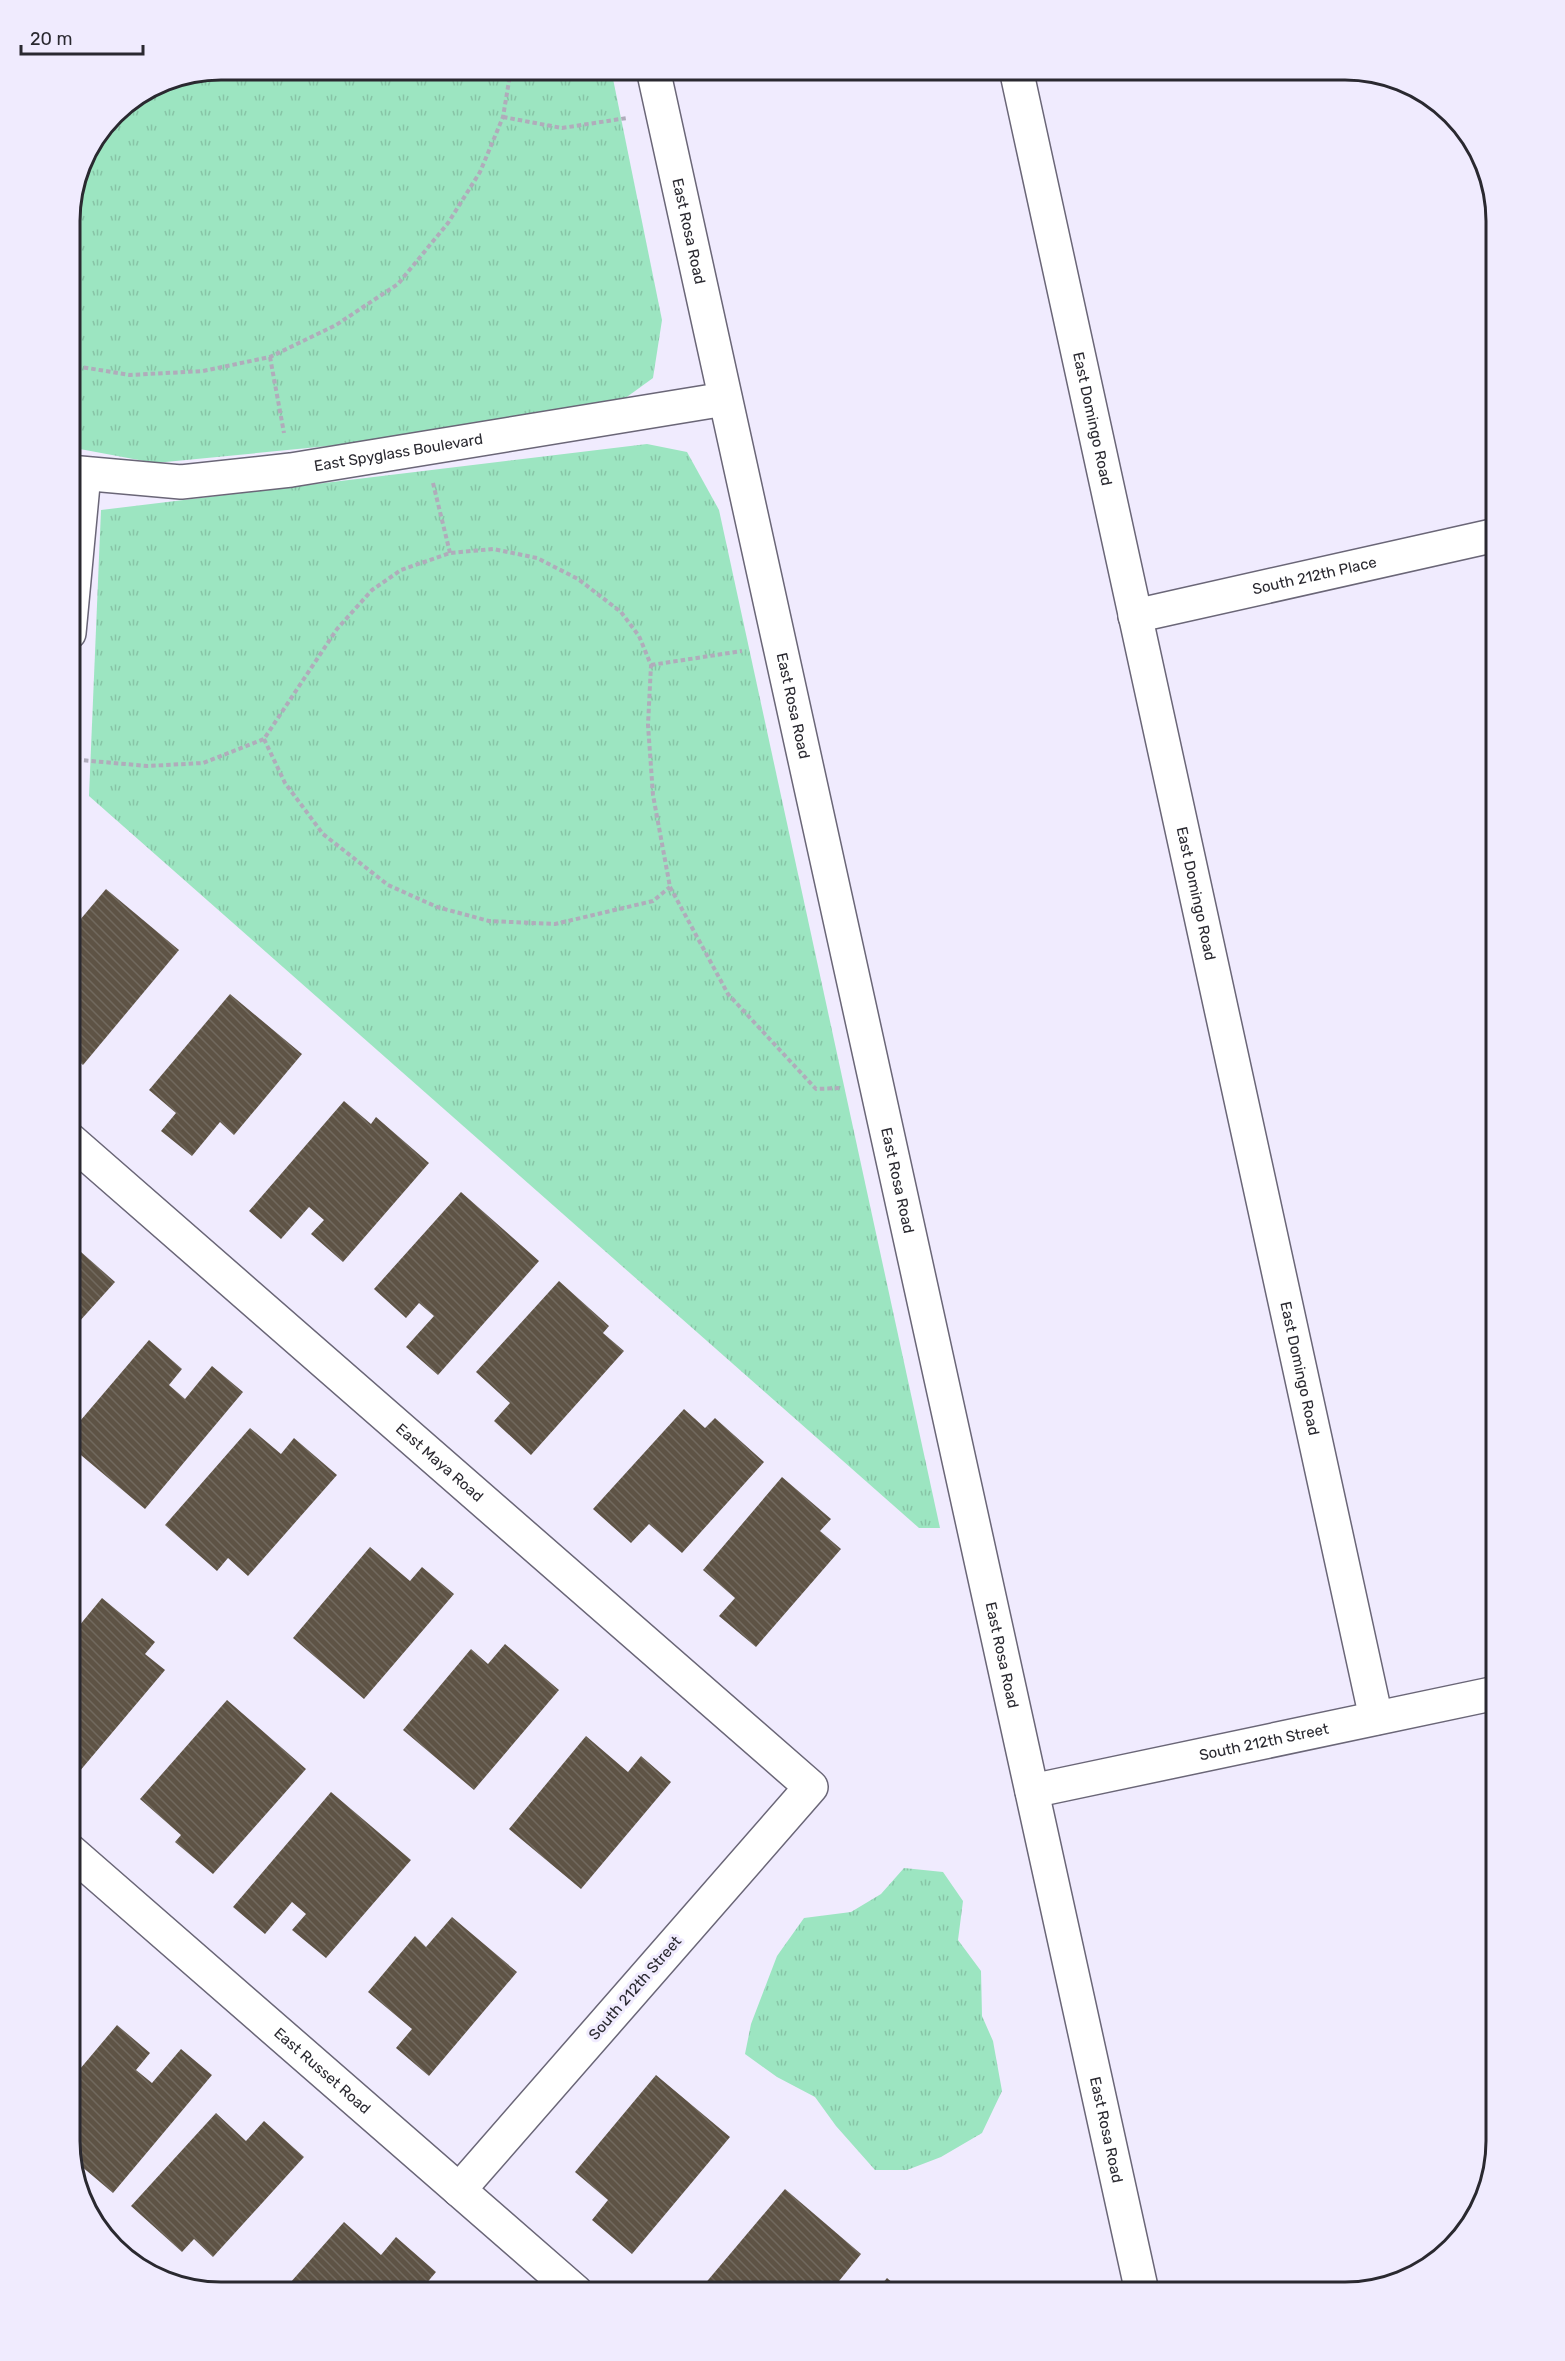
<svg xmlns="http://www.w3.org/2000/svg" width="1565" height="2361" font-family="Rubik,sans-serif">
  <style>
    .park { fill: url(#park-tufts) }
    .building { fill: url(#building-back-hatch) }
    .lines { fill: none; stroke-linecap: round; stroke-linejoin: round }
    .street-casing { stroke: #6a6677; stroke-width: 36 }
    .path { stroke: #b0acbb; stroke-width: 4; stroke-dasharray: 4.5 3; stroke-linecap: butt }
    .street { stroke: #fff; stroke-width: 33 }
    .labels { text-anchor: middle; stroke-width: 6; stroke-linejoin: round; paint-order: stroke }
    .street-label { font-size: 15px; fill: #2a2930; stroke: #f0ebfe }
    .rim { fill: none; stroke: #2a2930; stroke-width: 3 }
  </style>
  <defs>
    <pattern id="park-tufts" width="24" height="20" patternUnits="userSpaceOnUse" patternTransform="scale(1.5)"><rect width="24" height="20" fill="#9ce5c1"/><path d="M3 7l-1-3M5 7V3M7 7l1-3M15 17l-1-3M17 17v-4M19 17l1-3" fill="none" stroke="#87c4a6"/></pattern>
    <pattern id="building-back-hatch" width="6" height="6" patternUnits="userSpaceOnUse" patternTransform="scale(1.5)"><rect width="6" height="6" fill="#5e5345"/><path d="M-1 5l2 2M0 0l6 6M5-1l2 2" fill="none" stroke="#71695e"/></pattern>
  </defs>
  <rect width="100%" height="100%" fill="#f0ebfe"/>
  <g class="park">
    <path d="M220 69H611L662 320 653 378 595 420 155 463 69 447V211L81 162 114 113 163 80Z"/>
    <path d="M647 444 687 452 719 510 940 1528H919L89 796 101 510Z"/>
    <path d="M904 1868 943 1872 963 1901 958 1940 981 1971 982 2016 993 2041 1002 2091 982 2133 941 2157 907 2170H875L836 2126 815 2097 777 2077 745 2054 751 2024 777 1956 804 1918 851 1912 881 1894Z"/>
  </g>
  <g class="building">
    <path d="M106 889 179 950 83 1065 69 1053V933Z"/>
    <path d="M230 994 302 1054 234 1135 220 1122 192 1156 161 1131 176 1113 149 1090Z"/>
    <path d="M344 1101 371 1124 376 1117 429 1163 343 1262 311 1234 324 1220 309 1207 281 1239 249 1211Z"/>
    <path d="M461 1192 539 1261 438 1375 406 1347 434 1316 419 1303 406 1318 374 1289Z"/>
    <path d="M72 1244 115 1282 69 1333V1247Z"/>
    <path d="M559 1281 609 1326 603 1333 624 1351 531 1455 494 1421 510 1403 476 1372Z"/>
    <path d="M149 1340 182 1369 169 1385 185 1399 212 1366 243 1392 145 1509 69 1445V1434Z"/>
    <path d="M684 1409 705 1428 715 1418 764 1462 682 1553 649 1524 631 1543 593 1509Z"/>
    <path d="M250 1428 281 1454 294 1438 337 1475 248 1576 228 1558 217 1571 165 1525Z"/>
    <path d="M782 1477 831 1519 820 1531 841 1549 756 1647 719 1616 735 1598 703 1570Z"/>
    <path d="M370 1547 410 1581 422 1567 454 1594 364 1699 293 1638Z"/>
    <path d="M102 1598 155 1642 145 1654 165 1670 79 1772 69 1763V1638Z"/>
    <path d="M505 1644 559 1690 474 1790 403 1730 471 1649 488 1664Z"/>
    <path d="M227 1700 306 1769 213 1874 175 1842 181 1835 140 1799Z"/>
    <path d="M586 1736 628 1772 641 1756 671 1782 581 1889 509 1829Z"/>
    <path d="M331 1792 411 1860 326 1958 292 1930 306 1914 292 1902 265 1934 233 1907Z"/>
    <path d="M452 1917 517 1972 429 2076 396 2048 412 2029 368 1992 415 1936 426 1947Z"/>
    <path d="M117 2025 150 2053 136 2070 152 2083 181 2049 212 2075 113 2193 74 2160 69 2141V2082Z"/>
    <path d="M656 2075 730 2137 632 2254 592 2220 608 2200 575 2172Z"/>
    <path d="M216 2113 246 2141 264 2121 304 2157 213 2257 194 2239 182 2252 131 2206Z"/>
    <path d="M785 2189 861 2254 830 2292H698Z"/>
    <path d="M344 2222 381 2255 396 2237 436 2272 419 2292H282Z"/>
    <path d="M887 2278 903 2292H875Z"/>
  </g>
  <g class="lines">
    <g class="street-casing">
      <g id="street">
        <path id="s1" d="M653 69 1142 2292"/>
        <path id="s2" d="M1016 69 1376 1718"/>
        <path id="s3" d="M69 472 181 482 291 470 725 399"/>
        <path id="s4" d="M1135 616 1496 535"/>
        <path d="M69 633 84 474"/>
        <path id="s5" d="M69 1139 811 1787 459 2190"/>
        <path id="s6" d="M1032 1791 1496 1693"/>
        <path id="s7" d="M69 1850 576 2292"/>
      </g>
    </g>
    <g class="path">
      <path d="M503 117 562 128 627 118"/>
      <path d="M270 357 284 433"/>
      <path d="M69 365 130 375 203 371 270 357 336 325 398 284 448 223 480 172 503 117 511 69"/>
      <path d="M433 483 450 553"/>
      <path d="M651 665 742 651"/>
      <path d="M264 739 285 783 323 834 388 885 437 907 489 921 555 924 653 901 670 887"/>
      <path d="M69 759 147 766 203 763 264 739 337 629 372 590 401 570 450 553 493 549 537 558 578 579 621 612 639 636 651 665 648 725 653 795 670 887 728 994 816 1089 840 1088"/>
    </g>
    <use href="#street" class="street"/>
  </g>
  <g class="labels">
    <g class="street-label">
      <text dy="5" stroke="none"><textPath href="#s1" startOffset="166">East Rosa Road</textPath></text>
      <text dy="5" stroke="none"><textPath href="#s2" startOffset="358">East Domingo Road</textPath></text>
      <text dy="5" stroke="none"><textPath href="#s3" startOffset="332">East Spyglass Boulevard</textPath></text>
      <text dy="5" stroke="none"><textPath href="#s4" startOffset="184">South 212th Place</textPath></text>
      <text dy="5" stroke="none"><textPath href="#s1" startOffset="652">East Rosa Road</textPath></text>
      <text dy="5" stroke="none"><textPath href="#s2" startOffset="844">East Domingo Road</textPath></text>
      <text dy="5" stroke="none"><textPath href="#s1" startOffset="1138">East Rosa Road</textPath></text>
      <text dy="5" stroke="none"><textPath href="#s2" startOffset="1330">East Domingo Road</textPath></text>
      <text dy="5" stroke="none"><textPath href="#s5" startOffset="492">East Maya Road</textPath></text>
      <text dy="5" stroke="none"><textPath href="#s1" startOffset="1624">East Rosa Road</textPath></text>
      <text dy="5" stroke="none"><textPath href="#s6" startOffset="237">South 212th Street</textPath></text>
      <text transform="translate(635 1988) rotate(-49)" y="5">South 212th Street</text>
      <text dy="5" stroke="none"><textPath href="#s7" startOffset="336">East Russet Road</textPath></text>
      <text dy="5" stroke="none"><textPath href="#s1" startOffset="2110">East Rosa Road</textPath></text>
    </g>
  </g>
  <path d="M0 0H1565V2361H0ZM221 80H1345A141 141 0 0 1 1486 221V2141A141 141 0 0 1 1345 2282H221A141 141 0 0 1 80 2141V221A141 141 0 0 1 221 80Z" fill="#f0ebfe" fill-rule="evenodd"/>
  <path class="rim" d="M221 80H1345A141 141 0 0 1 1486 221V2141A141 141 0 0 1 1345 2282H221A141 141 0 0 1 80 2141V221A141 141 0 0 1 221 80Z"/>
  <path d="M21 45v9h122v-9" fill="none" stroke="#2a2930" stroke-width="3"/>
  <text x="30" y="45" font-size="18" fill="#2a2930" stroke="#f0ebfe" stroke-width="4.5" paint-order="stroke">20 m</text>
</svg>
